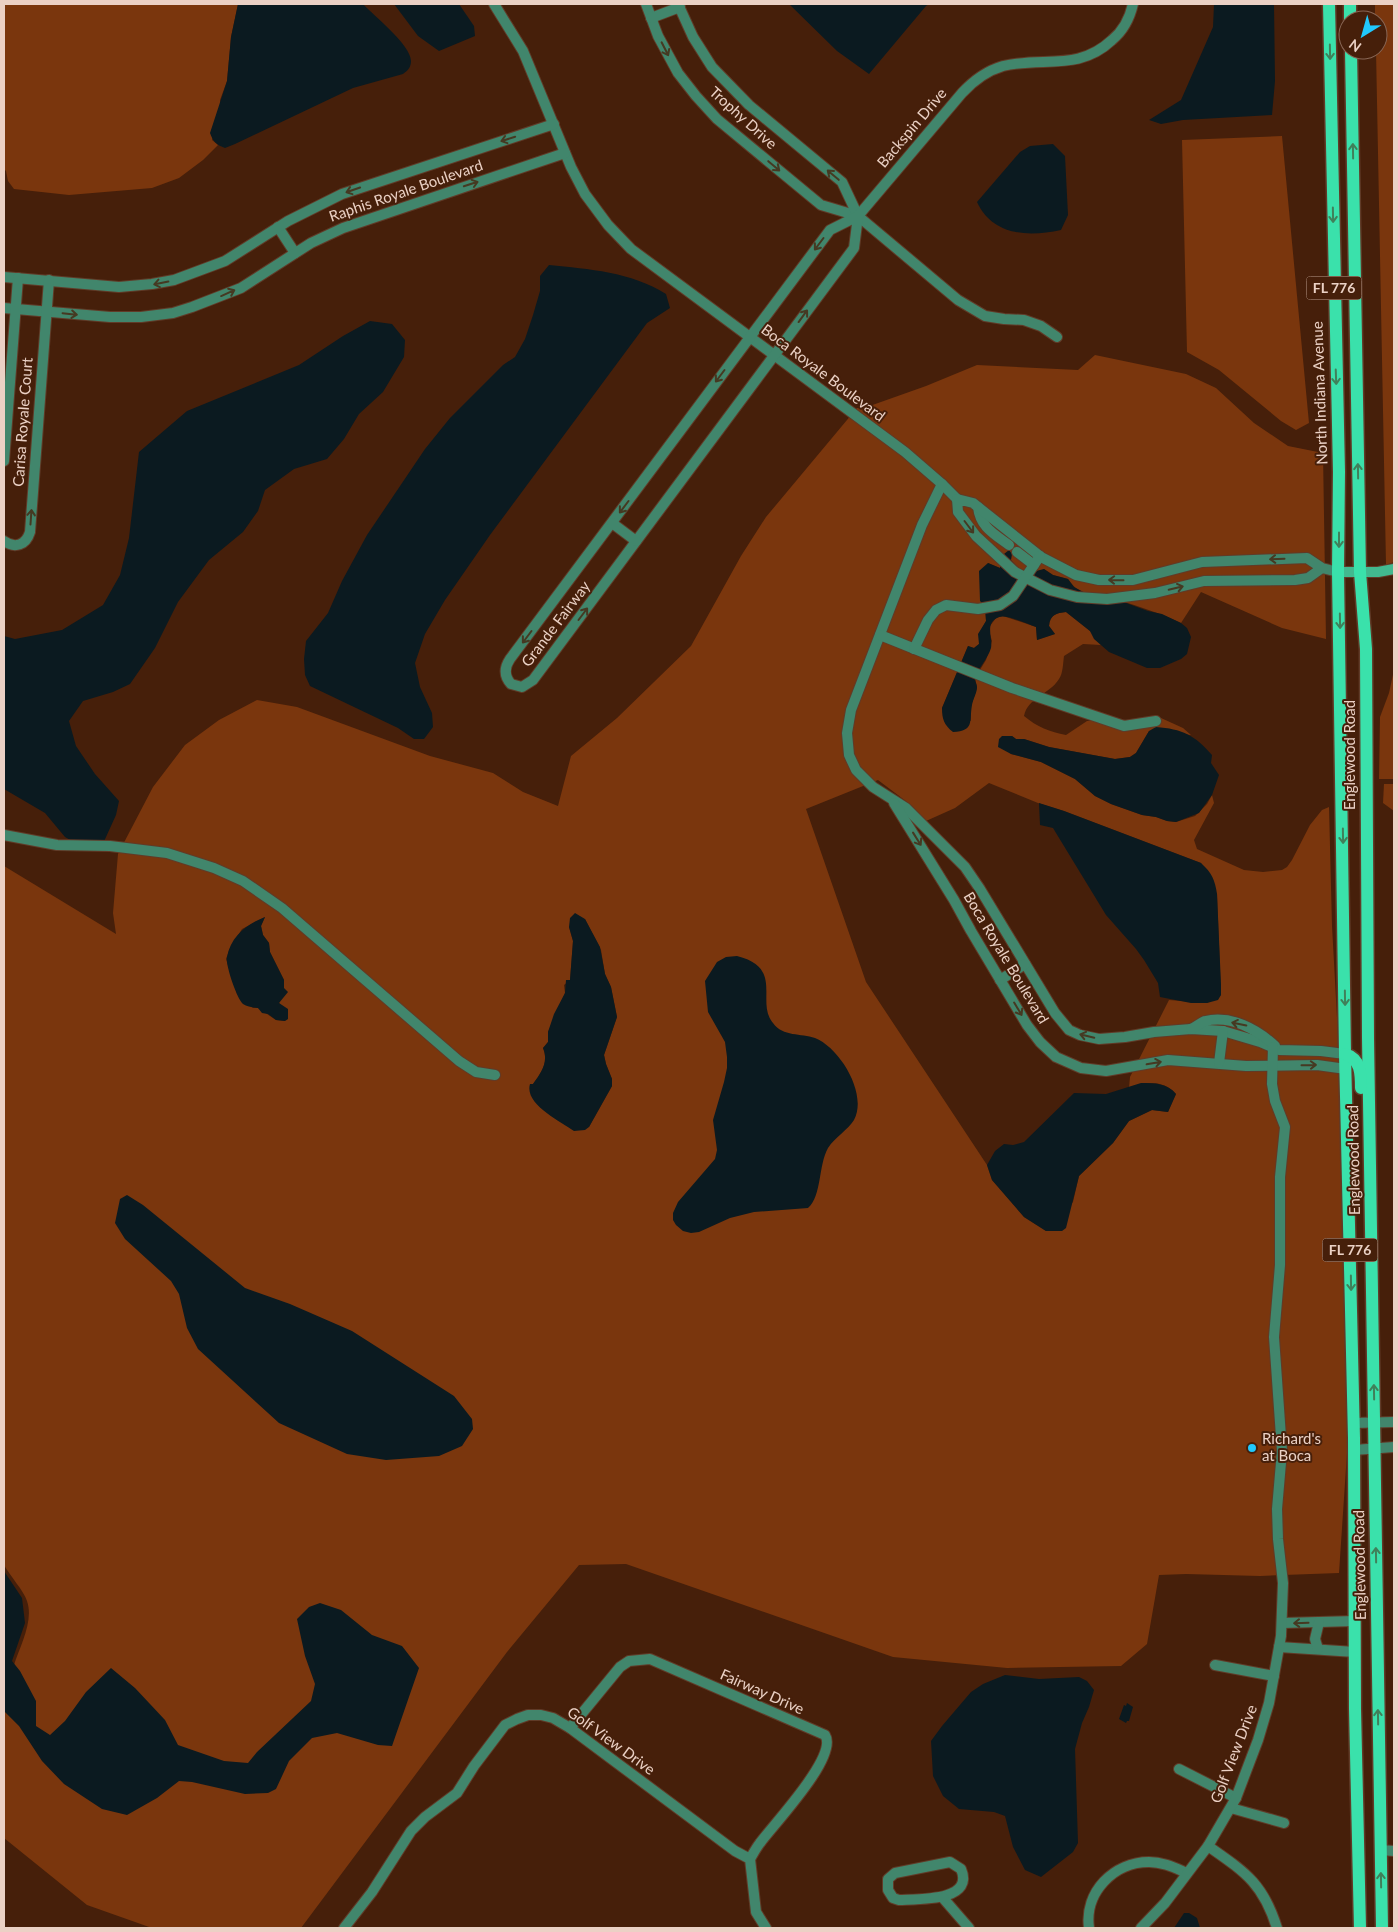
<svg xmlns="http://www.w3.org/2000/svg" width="1398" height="1932" font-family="Lato,sans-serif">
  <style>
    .green { fill: #7a360d; fill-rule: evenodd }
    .water { fill: #0b1a20 }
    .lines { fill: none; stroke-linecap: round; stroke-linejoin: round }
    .street-casing { stroke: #603b28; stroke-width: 12 }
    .secondary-casing { stroke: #603b28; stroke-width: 12 }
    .primary-casing { stroke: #603b28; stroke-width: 15 }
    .street { stroke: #41866c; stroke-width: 10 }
    .secondary { stroke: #42b98f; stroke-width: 10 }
    .primary { stroke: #3ae1ab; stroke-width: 12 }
    .oneway { stroke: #453922 }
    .oneway2 { stroke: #40805a }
    .poi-dot { fill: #21c9fd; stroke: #461f0a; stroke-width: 2 }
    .labels { text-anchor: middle; stroke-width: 4; stroke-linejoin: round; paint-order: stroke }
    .shield { fill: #461f0a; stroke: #ba9c8d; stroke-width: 1 }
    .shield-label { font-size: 14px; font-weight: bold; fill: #ebd1c5 }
    .street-label { font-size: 15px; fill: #ebd1c5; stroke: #461f0a }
    .poi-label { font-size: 15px; fill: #ebd1c5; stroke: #461f0a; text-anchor: start }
  </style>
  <rect width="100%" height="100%" fill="#461f0a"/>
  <g class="green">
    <path d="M4 4H238L231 37 227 81 220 100V106L212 140 218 145 203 160 179 178 152 188 69 195 14 189 8 181 6 171 4 169Z"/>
    <path d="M1375 4H1394V562L1386 565 1376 50H1378V20H1375Z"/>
    <path d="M1282 136 1309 423 1296 430 1281 421 1219 370 1187 352 1182 140Z"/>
    <path d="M1095 355 1186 374 1216 388 1254 423 1288 446 1323 453 1326 639 1282 628 1201 592 1181 623C1162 614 1140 607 1119 600 1098 594 1082 600 1068 579L1053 575 1044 569 1031 576 1024 574 1004 554 1000 568 988 563 985 606 986 621 979 634V644L974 648 968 646 942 708 971 721V706L977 688 975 678 986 660 992 641 989 631 990 626 996 618 1003 616 1036 627 1037 640 1055 634 1049 626C1050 615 1056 613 1066 612L1090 631 1101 645 1083 644 1064 656C1063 663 1063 674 1059 679 1049 695 1028 697 1024 716 1037 727 1050 732 1066 735L1087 721H1128L1161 718 1183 728 1191 735 1149 731 1136 753 1130 757 1115 759 1049 747 1024 739H1016L1012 736H1002L1011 754 1041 762 1075 779 1095 796 1111 804 1142 815 1156 817 1167 821 1176 822 1195 816 1207 804 1212 795 1214 803 1194 840 1197 849 1244 870 1263 872 1282 870 1287 867 1292 860 1310 825 1322 810 1329 807 1332 926 1339 1054 1338 1058 1340 1059V1066L1348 1438 1339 1573 1260 1576 1186 1574 1159 1575 1147 1644 1121 1666 1007 1668 893 1657 626 1564 579 1565 507 1652 301 1928H152L87 1905 4 1838V1669L14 1665C20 1646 34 1621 27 1601 24 1591 10 1576 4 1565V866L116 934 113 913 118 854 153 787 185 745 219 720 257 700 297 707 430 756 493 773 523 792 558 806 571 756 617 718 691 646 741 556 766 517 857 408H864L926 386 977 365 1078 370ZM878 780 911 805 926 821 955 808 989 783 1038 803 1064 811 1201 863 1217 894 1221 995 1207 1003 1169 1000 1130 1077 1129 1088C1145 1081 1164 1080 1176 1094L1168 1112 1152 1110 1129 1121 1113 1143 1079 1176 1073 1202 1046 1231 1024 1217 992 1180 987 1165 866 982 806 809ZM265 917 261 926 263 935 269 943 270 952 284 980V988L279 1003 286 1013 285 1021 276 1020 258 1008H253L237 994 226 959 230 948 242 929ZM585 919 601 950 605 974 611 987 617 1017 604 1055 606 1064 612 1079V1086L589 1127 533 1084C541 1073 549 1063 543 1048L548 1042V1032L565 993 564 985 570 980 573 941 569 927Z"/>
    <path d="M1394 670V779H1379L1380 717 1389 693Z"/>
    <path d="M1384 784H1394V811L1383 803Z"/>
  </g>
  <g class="water">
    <path d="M238 4H363C374 16 411 45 411 61 411 68 407 71 403 74L353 88 235 144 225 148C217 145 213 142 210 133L227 81 231 37Z"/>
    <path d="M394 4H459L474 26 475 36 439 51 418 36Z"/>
    <path d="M789 4H929L926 6 869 74 837 51Z"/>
    <path d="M1214 4H1274L1275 81 1272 115 1183 120 1161 124 1149 120 1181 100 1213 27Z"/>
    <path d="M1053 144 1065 156 1068 215 1061 230C1028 237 993 236 977 202L1020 152 1030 146Z"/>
    <path d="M549 265C589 269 631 272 666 294L670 308 647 323 490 535 445 600 425 634 415 663 420 687 432 713 433 727 424 739H414L398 728 310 686 305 675 304 659 306 641 328 613 342 581 367 535 425 449 450 418 503 365 515 357 525 339 533 315 540 291V276Z"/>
    <path d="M370 321 392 324 405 340 404 357 383 392 359 414 344 439 327 459 294 469 265 490 258 511 243 532 209 560 178 602 155 648 130 684 113 692 83 701 69 721 76 746 95 774 119 801 116 815 101 848 88 850 65 837 45 813 4 789V636L15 639 62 630 103 605 120 575 129 538 139 452 187 411 299 365 343 336Z"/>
    <path d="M1009 550 1012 554 1011 560 1024 574 1031 576 1036 571 1044 569 1053 575 1068 579 1074 587 1091 596 1118 600 1148 611 1162 614 1181 623 1187 628 1191 637 1187 654 1181 659 1160 668H1147L1109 652 1094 639 1090 631 1066 612C1056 613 1050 615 1049 626L1055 634 1037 640 1036 627C1027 624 1006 614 999 617 984 623 993 637 991 648 988 659 977 669 975 679 975 682 977 684 977 687 977 693 973 699 972 705 969 721 975 731 953 732 944 725 942 719 942 708L968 646 974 648 979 644 978 634 986 621 985 606 980 601 979 571 988 563 1000 568 1004 554Z"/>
    <path d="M1156 727C1182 729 1195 735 1212 755L1211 763 1219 775 1212 795 1199 813 1176 822 1167 821 1156 817 1142 815 1111 804 1095 796 1075 779 1041 762 1011 754 998 747 999 739 1002 736H1012L1016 739H1024L1049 747 1115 759 1130 757 1136 753 1149 731Z"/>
    <path d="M1039 803 1064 811 1201 863C1212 873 1215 880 1217 894L1221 985V995L1218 1000 1207 1003H1191L1160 997 1158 983 1144 960 1136 949 1106 915 1056 833 1053 828 1040 825Z"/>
    <path d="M575 913 585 919 600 947 605 974 611 987 617 1017 604 1055 606 1064 612 1079V1086L589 1127 585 1130 574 1131C560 1121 524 1104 530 1084H533C541 1073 549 1062 543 1048L548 1042V1032L554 1014 565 993 566 980H570L573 941 569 927 570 918Z"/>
    <path d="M265 917 261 926 263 935 269 943 270 952 284 980V988L288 992 279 1003 288 1009V1019L285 1021 276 1020 268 1014 262 1013 258 1008C252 1007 247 1007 243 1004 237 999 225 964 227 957 231 936 247 924 265 917Z"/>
    <path d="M737 956C785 968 755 1002 773 1023 783 1037 801 1033 815 1038 840 1048 868 1094 854 1120 848 1130 835 1137 828 1148 818 1166 822 1195 808 1208L754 1212 730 1218 699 1232 691 1233 683 1231 676 1225 673 1220V1213L678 1202 715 1159 717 1150 713 1120 724 1082 727 1068V1057L725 1042 708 1012 705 981 717 962 726 957Z"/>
    <path d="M1141 1083C1155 1083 1167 1083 1176 1094L1168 1112 1152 1110 1129 1121 1113 1143 1079 1176 1066 1228 1062 1231H1046L1024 1217 992 1180 987 1165 995 1151 1004 1144 1013 1145 1024 1142 1074 1093 1106 1094Z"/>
    <path d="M127 1195 143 1205 245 1288 290 1304 352 1331 454 1396 472 1419 473 1429 462 1446 439 1456 386 1460 347 1454 279 1423 198 1349 187 1328 179 1294 171 1281 125 1239 115 1223 120 1199Z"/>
    <path d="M4 1571 22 1598 25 1623 12 1661 20 1671 36 1701V1726L50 1735 65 1721 86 1692 111 1668 135 1688 165 1720 178 1745 224 1761 248 1763 257 1752 311 1701 315 1684 305 1656 297 1619 309 1607 320 1603 341 1610 372 1635 402 1646 419 1668 392 1746 378 1745 337 1733 312 1738 289 1761 276 1789 268 1793 245 1794 192 1782 179 1781 157 1798 127 1815 102 1809 64 1784 42 1761 19 1726 4 1711Z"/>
    <path d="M1005 1675 1039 1679 1079 1677 1087 1681 1094 1690 1089 1707 1082 1723 1075 1749 1078 1843 1073 1852 1041 1877 1025 1870 1013 1847 1005 1816 994 1812 959 1809 943 1796 933 1776 931 1741 942 1726 971 1692 983 1684Z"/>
    <path d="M1127 1703 1133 1707 1129 1721H1127L1126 1723 1119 1719 1124 1705 1126 1706Z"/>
    <path d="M1184 1913H1189L1197 1918 1200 1928H1174Z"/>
  </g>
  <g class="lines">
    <g class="street-casing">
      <g id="street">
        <path d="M494 4 523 51 571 167 585 194 608 225 631 249 905 452 942 484 922 525 851 710 847 733 849 755 856 770 873 787 906 808 965 867 980 889 1055 1013 1069 1030 1080 1035 1099 1039 1125 1037 1154 1032 1191 1029 1223 1031 1260 1042 1279 1050 1321 1051 1345 1054"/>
        <path d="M646 4 658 36 678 73 696 96 717 119 821 205 858 216 958 300 985 316 1004 319 1024 320 1041 326 1057 337"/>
        <path d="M678 4 693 37 712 67 749 105 842 182 858 216"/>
        <path d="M651 18 680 7"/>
        <path d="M858 216 854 248 533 680 522 687 511 684C504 676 504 668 510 659L830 230 858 216 962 93C974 80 986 71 1003 66 1043 56 1078 72 1112 40 1123 31 1130 17 1133 4"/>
        <path d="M278 227 295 253"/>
        <path d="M4 277 119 287 152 284 174 280 225 261 288 221 342 194 554 124"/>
        <path d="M4 308 110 317H141L173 313 192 307 241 288 311 243 343 228 565 153"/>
        <path d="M4 461 18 278"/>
        <path d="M942 484 957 499"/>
        <path d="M978 507C980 527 994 534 1009 545"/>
        <path d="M612 523 636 541"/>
        <path d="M4 541C15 549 26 545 30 532L49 280"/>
        <path d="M1017 552 1034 565"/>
        <path d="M1322 568 1308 578 1295 580 1204 581 1155 593 1107 599 1077 597 1050 590 1015 572 976 536 958 512 957 499 973 503 1041 557 1076 575 1099 580H1133L1202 562 1307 558 1322 568 1338 572"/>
        <path d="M880 635 1012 688 1124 726 1156 721"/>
        <path d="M914 649 928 620 936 610 946 605 978 609 1000 605 1013 596 1040 556"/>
        <path d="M894 803 954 900 971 931 1027 1025 1040 1042 1056 1057 1081 1068 1106 1071 1168 1060 1246 1066 1317 1065 1346 1069"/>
        <path d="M4 835 57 845 110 846 167 853 214 868 243 881 282 908 459 1061 476 1072 495 1075"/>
        <path d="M1000 980 1025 964"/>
        <path d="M1191 1029C1196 1027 1200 1023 1205 1021 1231 1015 1257 1029 1275 1046"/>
        <path d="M1219 1063 1223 1031"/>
        <path d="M1353 1423 1394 1422"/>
        <path d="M1354 1450 1394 1447"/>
        <path d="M1282 1623 1355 1621"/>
        <path d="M1279 1647 1355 1652"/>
        <path d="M1318 1649 1315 1639 1319 1622"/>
        <path d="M1215 1665 1274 1676"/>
        <path d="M570 1728 620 1667 629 1661 650 1659 825 1735C839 1756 773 1825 760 1843 756 1848 753 1854 750 1859"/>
        <path d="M1179 1769 1236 1798"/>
        <path d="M1231 1808 1284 1823"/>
        <path d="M1208 1846C1245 1872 1263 1883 1277 1928"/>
        <path d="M1380 1850 1394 1851"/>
        <path d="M950 1862 961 1869C975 1902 917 1899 899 1900L893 1898 888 1890V1879L895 1873Z"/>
        <path d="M943 1898 969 1928"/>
        <path d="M344 1928 372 1892 411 1831 425 1817 457 1793 474 1766 505 1725 517 1719 528 1715H541L553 1718 570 1728 735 1851 750 1859 756 1912 766 1928"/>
        <path d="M1089 1928C1084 1892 1114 1862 1149 1862 1163 1862 1175 1868 1187 1873"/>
        <path d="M1141 1928 1165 1903 1208 1846 1236 1798 1258 1740 1269 1703 1281 1636 1283 1583 1278 1539 1277 1509 1282 1451 1274 1337 1280 1265V1177L1285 1127 1275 1101 1272 1084 1273 1047"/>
      </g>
    </g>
    <g class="secondary-casing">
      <path id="secondary" d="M1338 572H1378L1394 569"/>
    </g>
    <g class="primary-casing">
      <g id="primary">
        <path d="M1329 4 1339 472 1338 572 1345 1054 1354 1438 1355 1709 1360 1928"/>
        <path d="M1350 4V20"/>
        <path d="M1351 50 1360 572 1366 649 1368 1038 1382 1928"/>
        <path d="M1345 1054C1361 1059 1361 1074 1361 1088"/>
      </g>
    </g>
    <use href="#street" class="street"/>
    <use href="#secondary" class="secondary"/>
    <use href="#primary" class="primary"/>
  </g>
  <defs><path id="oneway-shaft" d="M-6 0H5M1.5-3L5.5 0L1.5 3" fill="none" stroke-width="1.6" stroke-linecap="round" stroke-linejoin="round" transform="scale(1.25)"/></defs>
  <g class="oneway">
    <use href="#oneway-shaft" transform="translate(665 49) rotate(63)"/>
    <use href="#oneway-shaft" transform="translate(508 139) rotate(162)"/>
    <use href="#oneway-shaft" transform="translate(774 166) rotate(40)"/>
    <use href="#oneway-shaft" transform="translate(833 175) rotate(-140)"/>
    <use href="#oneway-shaft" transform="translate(471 184) rotate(-18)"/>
    <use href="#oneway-shaft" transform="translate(353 190) rotate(161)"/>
    <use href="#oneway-shaft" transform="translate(819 244) rotate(127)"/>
    <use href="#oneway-shaft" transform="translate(161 283) rotate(169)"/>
    <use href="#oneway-shaft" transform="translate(228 293) rotate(-24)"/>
    <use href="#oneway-shaft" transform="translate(70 314) rotate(6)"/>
    <use href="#oneway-shaft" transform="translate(803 316) rotate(-54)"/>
    <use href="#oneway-shaft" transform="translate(720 376) rotate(127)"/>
    <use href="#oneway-shaft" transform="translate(624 507) rotate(127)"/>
    <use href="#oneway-shaft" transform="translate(31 517) rotate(-86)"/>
    <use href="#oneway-shaft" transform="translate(969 527) rotate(53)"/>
    <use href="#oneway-shaft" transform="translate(1277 559) rotate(178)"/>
    <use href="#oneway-shaft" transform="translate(1116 580) rotate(-179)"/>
    <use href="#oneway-shaft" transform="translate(1176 588) rotate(-13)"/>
    <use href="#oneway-shaft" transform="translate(583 614) rotate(-53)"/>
    <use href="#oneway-shaft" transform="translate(527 637) rotate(127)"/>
    <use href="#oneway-shaft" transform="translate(917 839) rotate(58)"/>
    <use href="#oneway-shaft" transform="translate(1018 1009) rotate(59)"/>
    <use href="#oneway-shaft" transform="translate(1239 1024) rotate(-168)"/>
    <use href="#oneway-shaft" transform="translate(1087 1036) rotate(-166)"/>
    <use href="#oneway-shaft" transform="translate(1154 1063) rotate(-10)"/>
    <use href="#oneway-shaft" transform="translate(1309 1065) rotate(-1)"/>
    <use href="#oneway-shaft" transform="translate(1301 1623) rotate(178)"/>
  </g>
  <g class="oneway2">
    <use href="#oneway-shaft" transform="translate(1330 52) rotate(89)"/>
    <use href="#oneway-shaft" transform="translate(1353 151) rotate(-91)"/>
    <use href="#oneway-shaft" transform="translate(1333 215) rotate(89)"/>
    <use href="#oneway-shaft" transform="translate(1336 377) rotate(88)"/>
    <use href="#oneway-shaft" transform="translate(1358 471) rotate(-91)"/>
    <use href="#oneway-shaft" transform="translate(1339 540) rotate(90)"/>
    <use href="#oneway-shaft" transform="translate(1340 621) rotate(89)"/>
    <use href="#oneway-shaft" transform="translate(1343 836) rotate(89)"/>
    <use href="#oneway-shaft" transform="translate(1345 998) rotate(89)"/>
    <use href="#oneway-shaft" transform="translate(1351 1283) rotate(89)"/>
    <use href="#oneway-shaft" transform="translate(1374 1392) rotate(-91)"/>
    <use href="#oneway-shaft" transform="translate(1376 1555) rotate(-91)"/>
    <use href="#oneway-shaft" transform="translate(1378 1717) rotate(-91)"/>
    <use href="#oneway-shaft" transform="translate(1381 1880) rotate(-91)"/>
  </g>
  <circle class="poi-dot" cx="1252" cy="1448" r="5"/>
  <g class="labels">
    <g class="shield">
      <rect x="1306.5" y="276.5" width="55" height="23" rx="4"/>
      <rect x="1322.5" y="1238.5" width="55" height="23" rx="4"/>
    </g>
    <g class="shield-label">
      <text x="1334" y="293">FL 776</text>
      <text x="1350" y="1255">FL 776</text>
    </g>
    <g class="street-label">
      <text transform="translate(743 118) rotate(42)" y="5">Trophy Drive</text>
      <text transform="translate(912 128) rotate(-50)" y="5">Backspin Drive</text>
      <text transform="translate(406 191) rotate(-19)" y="5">Raphis Royale Boulevard</text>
      <text transform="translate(823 373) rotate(37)" y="5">Boca Royale Boulevard</text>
      <text transform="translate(1320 393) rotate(-92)" y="5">North Indiana Avenue</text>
      <text transform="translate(23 422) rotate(-86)" y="5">Carisa Royale Court</text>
      <text transform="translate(556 624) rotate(-53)" y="5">Grande Fairway</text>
      <text transform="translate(1350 755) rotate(-90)" y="5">Englewood Road</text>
      <text transform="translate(1006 958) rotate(59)" y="5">Boca Royale Boulevard</text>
      <text transform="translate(1354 1160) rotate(-91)" y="5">Englewood Road</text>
      <text transform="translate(1360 1565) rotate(-91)" y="5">Englewood Road</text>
      <text transform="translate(762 1692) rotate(24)" y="5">Fairway Drive</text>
      <text transform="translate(611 1741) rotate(36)" y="5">Golf View Drive</text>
      <text transform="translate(1234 1754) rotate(-69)" y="5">Golf View Drive</text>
    </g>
    <g class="poi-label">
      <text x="1262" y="1444">Richard's<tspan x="1262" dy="17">at Boca</tspan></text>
    </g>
  </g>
  <rect width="1398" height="1932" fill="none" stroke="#ebd1c5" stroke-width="10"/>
  <g transform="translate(1363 35) rotate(217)"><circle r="24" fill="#461f0a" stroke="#886655"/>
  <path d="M0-4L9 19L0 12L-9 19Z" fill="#21c9fd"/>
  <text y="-8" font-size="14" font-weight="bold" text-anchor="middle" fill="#ebd1c5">N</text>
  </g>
</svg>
